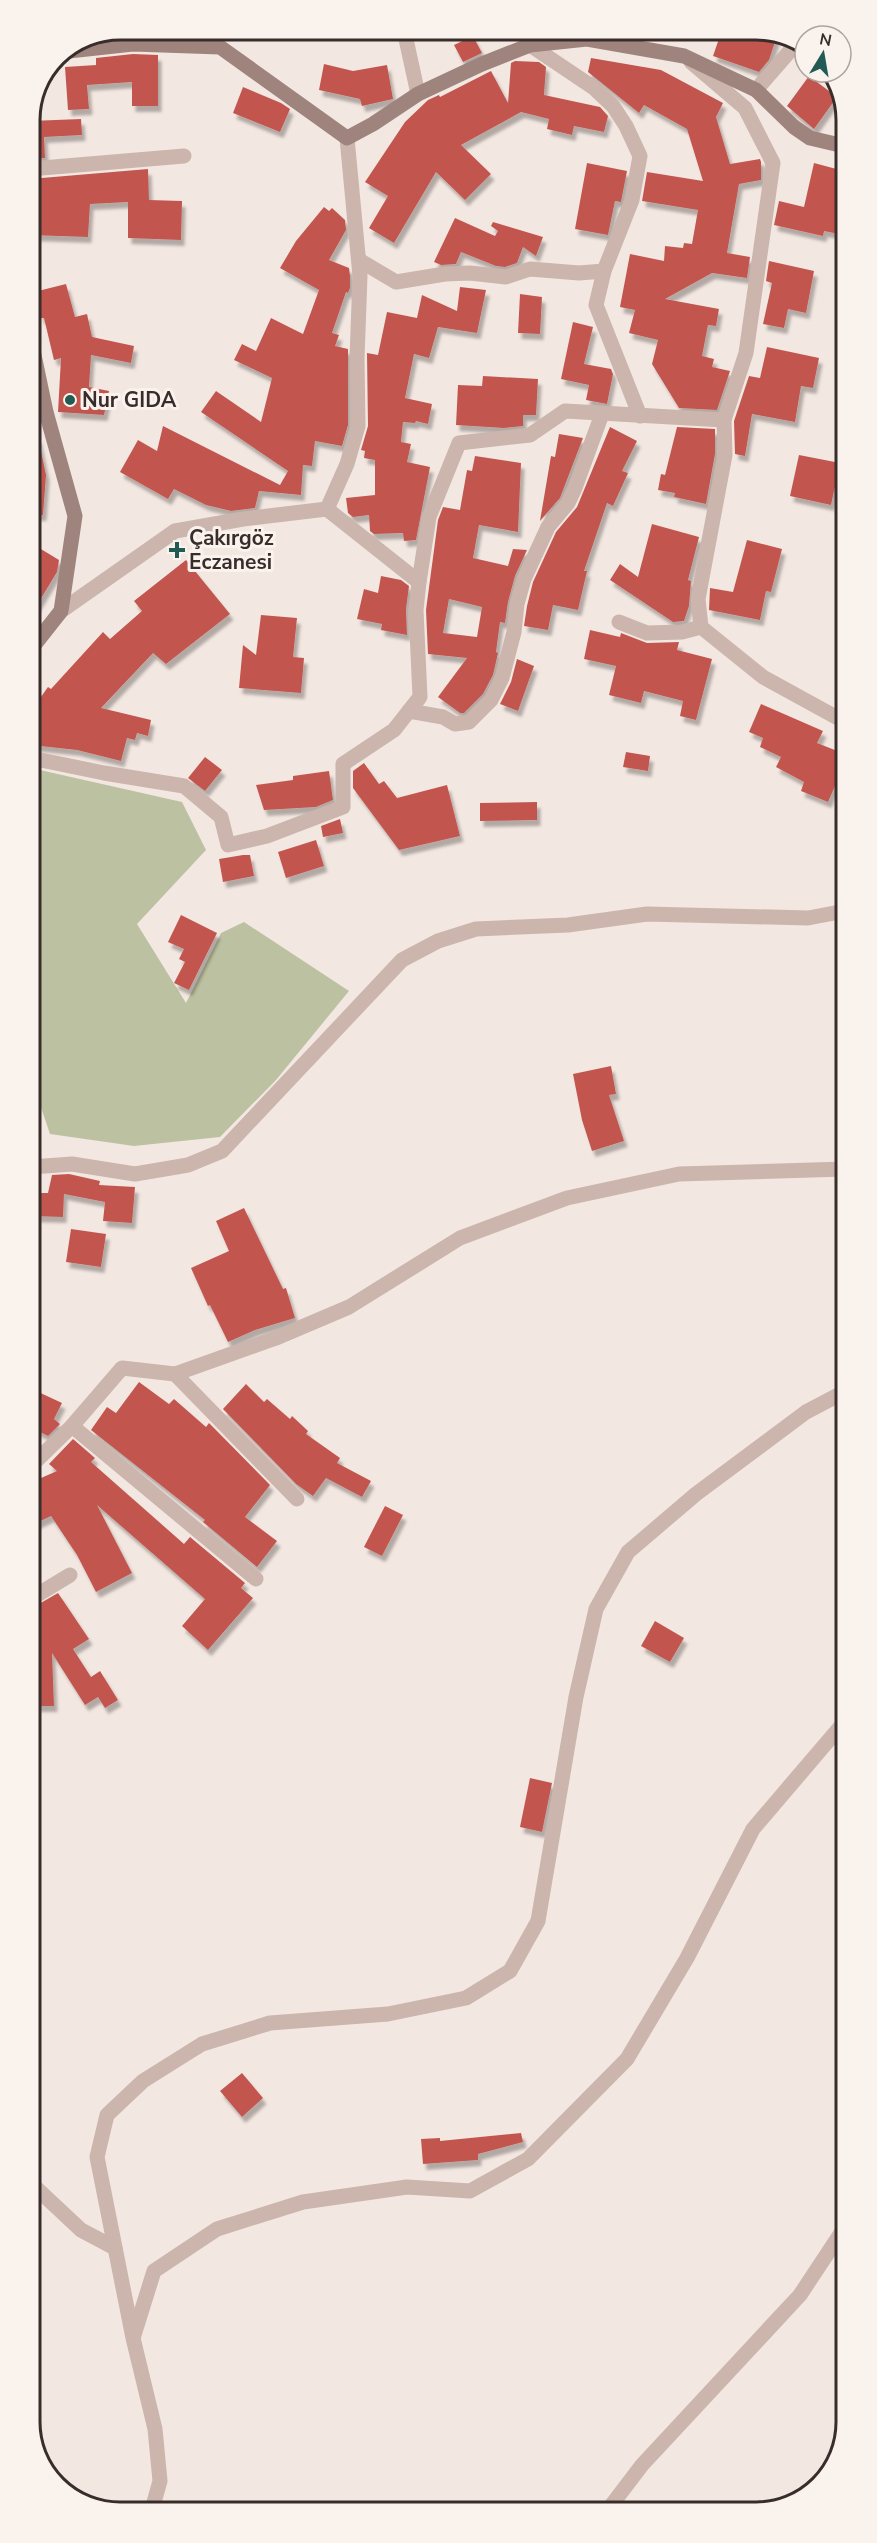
<svg xmlns="http://www.w3.org/2000/svg" width="877" height="2543" font-family="'Nunito Sans',sans-serif">
  <style>
    .green { fill: #bcc2a1 }
    .building { fill: #c25750; fill-rule: evenodd; filter: url(#shadow) }
    .lines { fill: none; stroke-linecap: round; stroke-linejoin: round }
    .street { stroke: #cbb5ad; stroke-width: 15 }
    .secondary { stroke: #9f847e; stroke-width: 15 }
    .poi-dot { fill: #225a54; stroke: #faf2ed; stroke-width: 2 }
    .labels { text-anchor: middle; stroke-width: 6; stroke-linejoin: round; paint-order: stroke }
    .poi-label { font-size: 21px; font-weight: bold; fill: #392d2b; stroke: #faf2ed; text-anchor: start }
    .rim { fill: none; stroke: #392d2b; stroke-width: 3 }
  </style>
  <defs>
    <filter id="shadow"><feDropShadow dx="3.5" dy="6" stdDeviation="1.5" flood-color="#0004"/></filter>
  </defs>
  <rect width="100%" height="100%" fill="#f3e7e1"/>
  <path class="green" d="M31 768 182 802 206 850 137 924 186 1003 221 933 244 922 349 991 276 1080 220 1137 134 1146 50 1134 31 1078Z"/>
  <g class="building">
    <path d="M722 30H763L777 36 769 60 759 72 713 56Z"/>
    <path d="M473 36 482 53 463 62 454 45Z"/>
    <path d="M133 54 158 55V106H132V82L87 85 89 109 68 110 65 67 96 65V58Z"/>
    <path d="M591 58 661 70 723 103 716 117 730 164 760 159 761 162V180L739 184 727 253 750 257 747 278 712 273 665 299 719 309 716 326 708 325 702 356 714 359 712 367 730 371 717 410 679 408 652 364 658 340 629 333 635 310 620 307 630 254 664 261 665 246 683 248 684 243 692 244 698 210 642 201 647 172 703 181 687 129 644 105 639 113 588 72Z"/>
    <path d="M515 61 539 62 546 67 544 95 600 107 608 116 604 132 574 126 572 135 547 129 549 119 521 112 461 145 491 174 465 200 436 172 394 243 369 228 388 196 365 182 405 122 428 100 439 95 440 97 491 71 508 103 511 63Z"/>
    <path d="M324 64 353 71 387 65 393 99 362 106 360 99 319 90Z"/>
    <path d="M809 76 837 97 814 129 787 106Z"/>
    <path d="M243 87 281 103 290 109 280 132 233 113Z"/>
    <path d="M81 119 82 135 44 137 45 158 30 159V121Z"/>
    <path d="M587 163 627 171 621 202 615 201 608 235 575 229Z"/>
    <path d="M814 163 844 171V235L824 231 823 236 774 225 779 201 804 207Z"/>
    <path d="M148 169 149 200 182 201 181 240 128 238V202L90 204 88 237 30 235V179Z"/>
    <path d="M324 207 329 211 332 208 345 220 346 230 329 260 349 268 350 276V288L348 293 346 292 332 333 339 335 335 346 348 349V425L342 446 315 441 312 466 303 465 301 495 259 491 255 508 231 511 206 505 174 489 168 499 120 472 138 440 157 451 163 426 280 485 288 471 201 412 216 391 261 422 272 378 234 360 242 344 256 351 271 318 303 334 319 290 280 268 296 241Z"/>
    <path d="M455 218 495 236 498 231 491 226 493 222 543 237 536 256 523 247 517 263 505 267 496 266 461 252 456 264 441 265 434 262Z"/>
    <path d="M769 261 814 271 806 313 788 309 784 328 763 324 772 283 766 281Z"/>
    <path d="M66 284 75 317 87 314 92 337 134 346 131 363 91 355 89 387 109 391 104 415 58 412 61 358 54 360 44 318H41L34 292Z"/>
    <path d="M460 287 486 290 477 333 438 327 429 358 414 354 405 398 432 404 428 424 416 421 415 423 403 422 401 442 411 444 407 462 430 467 416 540 404 541 403 533 374 534 370 531 369 515 353 517 348 513 346 498 375 495V460L364 458 365 451 361 450 368 426 367 353 378 355 387 312 417 318 422 295 457 311Z"/>
    <path d="M520 294 542 297 540 334 518 333Z"/>
    <path d="M573 322 593 327 584 364 611 369 613 374 607 404 586 400 589 385 561 379Z"/>
    <path d="M767 347 819 358 813 388 801 386 795 422 752 414 745 456 735 454 734 421 749 376 760 378Z"/>
    <path d="M483 376 538 379 536 415H523V426L504 428 456 425 458 385 482 386Z"/>
    <path d="M610 427 637 441 622 471 628 473 613 506 607 503 584 571H587L578 610 553 605 548 630 524 626 527 606 533 582 556 532 577 507Z"/>
    <path d="M677 427 715 429V454L706 504 674 497 675 493 658 490 661 474 665 475Z"/>
    <path d="M559 434 583 438 560 498 540 521 551 456 555 457Z"/>
    <path d="M38 437 46 475 43 515H31V438Z"/>
    <path d="M799 455 840 463 831 505 790 496Z"/>
    <path d="M475 456 521 463 518 532 479 525 473 558 508 566 513 549 527 550 515 576 508 602 505 623 500 622 496 652 498 653 493 675 483 694 464 713H460L438 697 467 658 428 654 426 610 438 520 443 507 460 510 467 470 472 471ZM449 599 482 607 477 637 443 633Z"/>
    <path d="M652 524 699 537 688 580 691 581 689 606 684 621 673 622 610 580 620 564 638 577Z"/>
    <path d="M747 540 782 549 771 592 766 591 760 620 709 610 710 588 733 592Z"/>
    <path d="M31 543 59 560 57 572 31 615Z"/>
    <path d="M186 560 230 614 166 664 153 653 101 708 151 720 148 736 137 733 135 740 127 738 121 761 77 750 31 745V711L48 687 51 689 103 632 110 639 142 611 134 601Z"/>
    <path d="M381 576 401 580 409 586 406 609 407 635 381 630 382 624 357 619 364 589 378 593Z"/>
    <path d="M261 615 297 618 293 657 304 658 301 693 239 688 243 645 256 655Z"/>
    <path d="M590 630 620 637 621 633 647 643 679 642 677 650 712 659 696 720 680 716 683 701 644 691 641 703 609 695 616 666 584 659Z"/>
    <path d="M517 659 534 666 518 711 500 704 511 682Z"/>
    <path d="M761 704 823 731 817 743 845 754V763L828 802 801 791 804 782 776 767 781 757 760 747 763 738 749 732Z"/>
    <path d="M626 752 650 756 648 771 623 767Z"/>
    <path d="M205 757 222 770 205 791 188 778Z"/>
    <path d="M364 763 379 784 384 781 397 798 447 785 460 836 399 850 353 788V771Z"/>
    <path d="M329 771 333 800 316 807 264 810 256 785 293 780V776Z"/>
    <path d="M537 802V820L480 821V803Z"/>
    <path d="M340 819 343 833 323 837 321 826Z"/>
    <path d="M316 840 324 866 286 878 278 852Z"/>
    <path d="M243 855H250L254 876 223 882 219 859Z"/>
    <path d="M181 915 217 933 189 990 174 983 185 962 179 959 184 949 168 942Z"/>
    <path d="M611 1066 616 1094 609 1095 624 1141 592 1151 582 1120 573 1074Z"/>
    <path d="M69 1174 100 1181 99 1185 135 1187 132 1223 103 1221 105 1202 64 1194 63 1217 32 1216 31 1193H48L52 1175Z"/>
    <path d="M244 1208 283 1289 286 1288 295 1318 255 1330 228 1342 210 1305 208 1306 191 1268 229 1251 216 1221Z"/>
    <path d="M71 1229 106 1234 101 1267 66 1262Z"/>
    <path d="M139 1382 169 1404 174 1399 206 1427 209 1423 270 1485 245 1517 277 1541 257 1567 203 1522 205 1520 91 1430 107 1407 116 1413Z"/>
    <path d="M246 1384 264 1402 267 1399 290 1419 292 1416 308 1431 306 1434 340 1458 337 1463 371 1481 362 1497 326 1478 313 1496 296 1484 223 1409Z"/>
    <path d="M32 1389 62 1403 54 1419 60 1424 48 1436 32 1428Z"/>
    <path d="M73 1439 95 1458 91 1462 184 1544 190 1537 245 1583 241 1588 253 1598 208 1650 182 1626 205 1599 97 1505 132 1573 96 1592 77 1555 51 1516 32 1525V1482L57 1471 49 1464Z"/>
    <path d="M385 1506 403 1515 382 1556 364 1547Z"/>
    <path d="M58 1593 89 1639 73 1649 91 1677 100 1671 118 1700 105 1708 98 1697 85 1705 52 1653 54 1706H32V1608Z"/>
    <path d="M655 1621 684 1638 670 1662 641 1646Z"/>
    <path d="M530 1778 552 1783 542 1832 520 1827Z"/>
    <path d="M242 2073 263 2098 242 2117 220 2091Z"/>
    <path d="M521 2133 523 2142 478 2154V2160L423 2164 421 2139 440 2138V2141Z"/>
  </g>
  <g class="lines">
    <g class="street">
      <path d="M404 30 418 94"/>
      <path d="M530 45 594 88 613 106 626 126 640 156 632 200 604 271 596 305 640 416"/>
      <path d="M691 62 745 108 773 163 746 353 724 420 725 455 698 599 701 627 763 677 845 722"/>
      <path d="M756 90 796 44"/>
      <path d="M30 169 184 156"/>
      <path d="M359 260 396 282 445 274 470 273 506 277 530 269 579 273 604 271"/>
      <path d="M31 406 46 412"/>
      <path d="M327 509 347 464 358 426 357 358 360 276 347 138"/>
      <path d="M61 611 175 531 243 519 327 509 419 582"/>
      <path d="M619 622 647 633 682 632 701 627"/>
      <path d="M409 711 443 717 455 724 469 722 491 700 502 678 514 632 517 604 524 579 548 527 568 503 575 488 602 414"/>
      <path d="M31 758 104 773 184 786 221 817 228 845 267 836 343 807V764L394 730 420 697 416 610 419 582 429 517 459 443 530 435 565 411 724 420"/>
      <path d="M31 1167 72 1164 135 1174 188 1165 222 1151 402 960 438 941 476 929 568 925 647 914 808 918 845 911"/>
      <path d="M175 1374 297 1499"/>
      <path d="M72 1426 256 1579"/>
      <path d="M32 1465 72 1426 122 1368 175 1374 276 1338 349 1307 460 1238 567 1198 679 1174 845 1169"/>
      <path d="M32 1598 70 1575"/>
      <path d="M33 2185 81 2230 115 2248"/>
      <path d="M134 2335 154 2271 217 2229 303 2202 407 2187 470 2191 528 2159 627 2059 687 1958 753 1829 846 1720"/>
      <path d="M607 2511 642 2465 800 2295 847 2224"/>
      <path d="M151 2513 160 2481 155 2429 133 2338 97 2157 107 2115 143 2081 202 2044 270 2023 388 2014 466 1998 510 1971 538 1921 576 1697 596 1609 628 1552 696 1494 806 1412 846 1391"/>
    </g>
    <g class="secondary">
      <path d="M69 51 133 44 220 47 347 138 373 124 418 94 482 64 530 45 587 39 684 56 756 90 794 127 810 138 844 146"/>
      <path d="M30 336 46 412 75 516 61 611 31 649"/>
    </g>
  </g>
  <g class="poi-dot">
    <circle cx="70" cy="400" r="6"/>
    <path d="M174 541h6v6h6v6h-6v6h-6v-6h-6v-6h6z"/>
  </g>
  <g class="labels">
    <g class="poi-label">
      <text x="82" y="407">Nur GIDA</text>
      <text x="189" y="545">Çakırgöz<tspan x="189" dy="24">Eczanesi</tspan></text>
    </g>
  </g>
  <path d="M0 0H877V2543H0ZM120 40H756A80 80 0 0 1 836 120V2422A80 80 0 0 1 756 2502H120A80 80 0 0 1 40 2422V120A80 80 0 0 1 120 40Z" fill="#faf2ed" fill-rule="evenodd"/>
  <path class="rim" d="M120 40H756A80 80 0 0 1 836 120V2422A80 80 0 0 1 756 2502H120A80 80 0 0 1 40 2422V120A80 80 0 0 1 120 40Z"/>
  <g transform="translate(823 54) rotate(11)"><circle r="28" fill="#faf2ed" stroke="#ada39f" stroke-width="1.5"/>
  <path d="M0-4.5L10 22L0 15L-10 22Z" fill="#225a54"/>
  <text y="-9" font-size="16" font-weight="bold" text-anchor="middle" fill="#392d2b">N</text>
  </g>
</svg>
